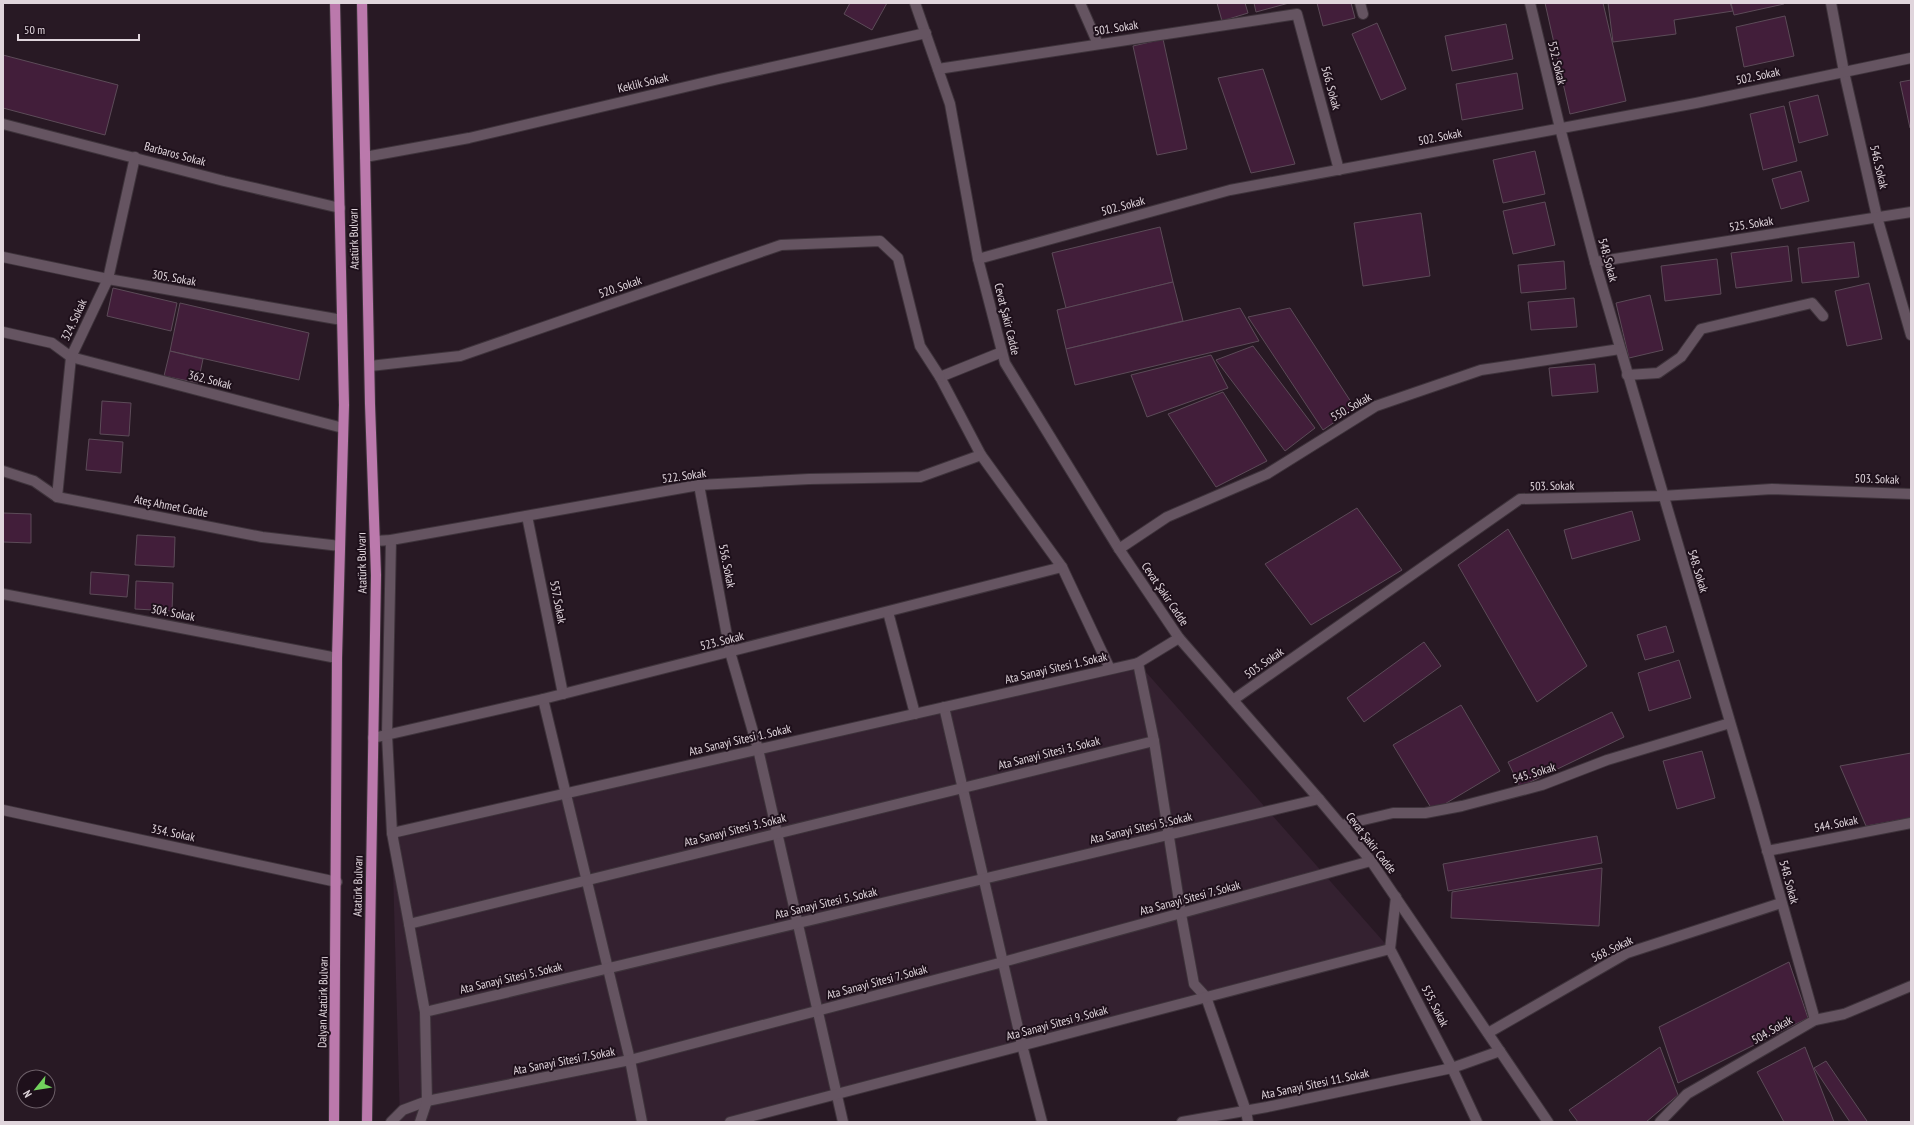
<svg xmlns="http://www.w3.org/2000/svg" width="1914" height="1125" font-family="'PT Sans Narrow',sans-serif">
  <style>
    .built { fill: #342130 }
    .building { fill: #421e3a; stroke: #5c4b58 }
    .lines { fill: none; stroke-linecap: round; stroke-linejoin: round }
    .minor-casing { stroke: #3e333b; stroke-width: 12 }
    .major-casing { stroke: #3e333b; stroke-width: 12 }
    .minor { stroke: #655461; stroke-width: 10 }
    .major { stroke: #bb79ac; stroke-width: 10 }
    .labels { text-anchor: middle; stroke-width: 4; stroke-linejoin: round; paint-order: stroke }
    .street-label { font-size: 12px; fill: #e0d5dc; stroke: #1e101b }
  </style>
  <rect width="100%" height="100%" fill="#281924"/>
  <path class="built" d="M1138 663 1390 949 736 1122H400L392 833Z"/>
  <g class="building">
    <path d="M850 3H887L872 30 844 14Z"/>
    <path d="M1217 3H1245L1248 13 1222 21Z"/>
    <path d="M1254 3H1289L1256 12Z"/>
    <path d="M1317 3H1351L1355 18 1323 26Z"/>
    <path d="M1545 3H1603L1626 101 1570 114Z"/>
    <path d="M1608 3H1730L1733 11 1674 20 1676 34 1613 42Z"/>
    <path d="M1731 3H1784V4L1734 15Z"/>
    <path d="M1785 16 1794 56 1744 67 1736 27Z"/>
    <path d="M1377 23 1406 89 1381 100 1352 34Z"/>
    <path d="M1506 24 1513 59 1452 71 1445 36Z"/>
    <path d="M1163 39 1187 149 1157 155 1133 46Z"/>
    <path d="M3 55 118 85 105 135 3 108Z"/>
    <path d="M1263 69 1295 164 1251 173 1218 78Z"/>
    <path d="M1517 73 1523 109 1462 120 1456 84Z"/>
    <path d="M1911 80V128H1910L1900 82Z"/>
    <path d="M1818 95 1828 135 1799 143 1789 102Z"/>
    <path d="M1784 106 1797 161 1763 170 1750 114Z"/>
    <path d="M1535 151 1545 194 1503 203 1493 160Z"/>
    <path d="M1801 171 1809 201 1781 209 1772 179Z"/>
    <path d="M1545 202 1555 245 1513 254 1503 211Z"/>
    <path d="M1421 213 1430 276 1363 286 1354 223Z"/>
    <path d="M1160 227 1173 282 1066 308 1052 253Z"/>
    <path d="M1854 242 1859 277 1802 283 1798 248Z"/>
    <path d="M1788 246 1792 281 1736 288 1731 253Z"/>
    <path d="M1717 259 1721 294 1665 301 1661 266Z"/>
    <path d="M1564 261 1566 289 1521 293 1518 265Z"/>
    <path d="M1173 282 1183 321 1066 349 1057 310Z"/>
    <path d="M1869 283 1882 339 1847 346 1835 291Z"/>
    <path d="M113 288 177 303 171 331 107 316Z"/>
    <path d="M1650 295 1663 350 1629 358 1616 303Z"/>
    <path d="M1574 298 1577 327 1531 330 1528 302Z"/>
    <path d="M180 303 309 333 299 380 170 351Z"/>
    <path d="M1240 308 1259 341 1075 385 1066 349Z"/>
    <path d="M1290 308 1355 408 1323 430 1248 317Z"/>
    <path d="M1253 346 1315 428 1285 451 1216 360Z"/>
    <path d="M170 351 203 359 198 383 164 376Z"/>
    <path d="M1211 355 1228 388 1147 417 1131 375Z"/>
    <path d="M1595 364 1598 392 1552 396 1549 368Z"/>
    <path d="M1223 392 1267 461 1216 487 1168 414Z"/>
    <path d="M102 401 131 403 129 436 100 434Z"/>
    <path d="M89 439 123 442 121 473 86 470Z"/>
    <path d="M1357 508 1402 570 1311 625 1265 564Z"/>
    <path d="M1632 511 1640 540 1572 559 1564 530Z"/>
    <path d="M3 513 31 514V543L3 542Z"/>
    <path d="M1508 529 1587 666 1537 702 1458 565Z"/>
    <path d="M137 535 175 537 174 567 135 565Z"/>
    <path d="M91 572 129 575 127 597 90 594Z"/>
    <path d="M136 581 173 583 172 611 135 609Z"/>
    <path d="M1666 626 1674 652 1645 660 1637 635Z"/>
    <path d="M1424 642 1441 666 1364 722 1347 698Z"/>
    <path d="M1679 660 1691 698 1649 711 1638 673Z"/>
    <path d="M1461 705 1500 771 1433 811 1393 745Z"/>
    <path d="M1612 712 1624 737 1520 787 1508 762Z"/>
    <path d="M1702 751 1715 798 1677 809 1663 761Z"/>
    <path d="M1911 753V818L1866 826 1840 766Z"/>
    <path d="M1597 836 1602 863 1448 891 1443 864Z"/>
    <path d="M1602 868 1599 926 1451 918 1452 892Z"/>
    <path d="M1789 962 1808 1018 1678 1083 1659 1027Z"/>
    <path d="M1660 1047 1678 1095 1646 1122H1578L1569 1110Z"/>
    <path d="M1805 1047 1834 1122H1784L1757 1072Z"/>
    <path d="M1826 1061 1867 1121 1865 1122H1850L1814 1068Z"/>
  </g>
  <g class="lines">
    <g class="minor-casing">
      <g id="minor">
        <path d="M915 3 950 104 978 259 1005 363 1119 549 1179 638 1319 799 1371 861 1548 1122"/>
        <path d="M1080 3 1098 44"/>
        <path d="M1360 3 1363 14"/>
        <path d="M1530 3 1560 128 1595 262 1753 800 1815 1020"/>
        <path d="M1831 3 1844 72 1877 217 1911 335"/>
        <path d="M938 69 1297 14 1339 170"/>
        <path d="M3 124 224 181 340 208"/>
        <path d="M365 157 469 138 719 79 926 33"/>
        <path d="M3 257 108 279 342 320"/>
        <path d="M978 259 1230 190 1696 103 1911 58"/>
        <path d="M1595 262 1911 212"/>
        <path d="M3 332 52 343 71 357 343 428"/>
        <path d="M1002 352 940 377 981 455 1062 567 1110 669"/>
        <path d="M370 366 460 356 781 245 880 241 898 258 920 346 940 377"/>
        <path d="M1627 375 1658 373 1681 357 1701 329 1812 303 1823 316"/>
        <path d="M3 471 34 481 57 497 262 537 340 546"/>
        <path d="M699 485 730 652 758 749 843 1122"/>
        <path d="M57 497 71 357 108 279 135 157"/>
        <path d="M527 516 563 694"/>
        <path d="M391 540 387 735 392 833"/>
        <path d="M375 541 391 540 699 485 809 479 920 477 981 455"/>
        <path d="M1119 549 1167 517 1267 474 1376 406 1481 370 1620 349"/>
        <path d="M3 594 337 658"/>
        <path d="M888 612 915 714"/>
        <path d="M1138 663 1154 741 1181 914 1194 984 1206 997 1246 1111 1248 1122"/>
        <path d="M543 699 630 1060 642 1122"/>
        <path d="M1233 700 1520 499 1662 496 1772 489 1911 494"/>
        <path d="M944 707 1022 1045 1042 1122"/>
        <path d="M373 738 543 699 1062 567"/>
        <path d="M3 810 337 882"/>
        <path d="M1342 825 1393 813H1425L1462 806 1542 785 1607 760 1730 723"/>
        <path d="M1767 851 1911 823"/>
        <path d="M1396 897 1390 949 1452 1068 1477 1122"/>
        <path d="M409 924 392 833 1138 663 1179 638"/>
        <path d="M425 1012 409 924 1154 741"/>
        <path d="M1488 1033 1627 953 1781 903"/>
        <path d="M391 1122 403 1110 427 1101 630 1060 1003 962 1371 861"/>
        <path d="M420 1122 427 1101 425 1012 1319 799"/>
        <path d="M730 1122 1390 949"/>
        <path d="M1182 1122 1267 1107 1452 1068 1500 1051"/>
        <path d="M1660 1122 1687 1094 1815 1020 1844 1014 1911 986"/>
      </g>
    </g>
    <g class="major-casing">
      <g id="major">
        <path d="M362 3 370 404 376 575 367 1122"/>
        <path d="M334 1122 337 658 344 405 335 3"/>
      </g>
    </g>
    <use href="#minor" class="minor"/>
    <use href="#major" class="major"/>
  </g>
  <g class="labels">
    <g class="street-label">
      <text transform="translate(1116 28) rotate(-9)" y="4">501. Sokak</text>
      <text transform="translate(1557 63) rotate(77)" y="4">552. Sokak</text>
      <text transform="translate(1758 76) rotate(-12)" y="4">502. Sokak</text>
      <text transform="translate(643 83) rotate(-13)" y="4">Keklik Sokak</text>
      <text transform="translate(1331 88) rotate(75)" y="4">566. Sokak</text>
      <text transform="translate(1440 137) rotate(-11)" y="4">502. Sokak</text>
      <text transform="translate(175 154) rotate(15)" y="4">Barbaros Sokak</text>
      <text transform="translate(1879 167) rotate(77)" y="4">546. Sokak</text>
      <text transform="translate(1123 206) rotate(-15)" y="4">502. Sokak</text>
      <text transform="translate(1751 224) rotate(-9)" y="4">525. Sokak</text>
      <text transform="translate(354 239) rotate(-91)" y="4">Atatürk Bulvarı</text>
      <text transform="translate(1608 260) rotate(75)" y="4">548. Sokak</text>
      <text transform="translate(174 278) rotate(10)" y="4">305. Sokak</text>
      <text transform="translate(620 287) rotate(-19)" y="4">520. Sokak</text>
      <text transform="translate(1007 319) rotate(76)" y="4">Cevat Şakir Cadde</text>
      <text transform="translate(74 320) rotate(-65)" y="4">324. Sokak</text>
      <text transform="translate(210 380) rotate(14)" y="4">362. Sokak</text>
      <text transform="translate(1351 407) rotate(-30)" y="4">550. Sokak</text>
      <text transform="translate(684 476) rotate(-8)" y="4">522. Sokak</text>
      <text transform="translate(1877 479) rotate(2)" y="4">503. Sokak</text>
      <text transform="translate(1552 486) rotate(-1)" y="4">503. Sokak</text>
      <text transform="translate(171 506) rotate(11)" y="4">Ateş Ahmet Cadde</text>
      <text transform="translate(362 563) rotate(-91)" y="4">Atatürk Bulvarı</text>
      <text transform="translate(727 566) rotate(79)" y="4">556. Sokak</text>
      <text transform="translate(1698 571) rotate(73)" y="4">548. Sokak</text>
      <text transform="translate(1165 594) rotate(56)" y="4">Cevat Şakir Cadde</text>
      <text transform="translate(558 602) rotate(79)" y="4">557. Sokak</text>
      <text transform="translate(173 613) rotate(11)" y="4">304. Sokak</text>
      <text transform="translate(722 641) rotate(-14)" y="4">523. Sokak</text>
      <text transform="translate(1264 663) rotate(-35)" y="4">503. Sokak</text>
      <text transform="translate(1056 668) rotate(-13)" y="4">Ata Sanayi Sitesi 1. Sokak</text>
      <text transform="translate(740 740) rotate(-13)" y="4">Ata Sanayi Sitesi 1. Sokak</text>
      <text transform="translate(1049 753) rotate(-14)" y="4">Ata Sanayi Sitesi 3. Sokak</text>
      <text transform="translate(1534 773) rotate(-17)" y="4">545. Sokak</text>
      <text transform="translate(1836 824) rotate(-11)" y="4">544. Sokak</text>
      <text transform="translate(1141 828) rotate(-13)" y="4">Ata Sanayi Sitesi 5. Sokak</text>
      <text transform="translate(735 830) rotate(-14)" y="4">Ata Sanayi Sitesi 3. Sokak</text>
      <text transform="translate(173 833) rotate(12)" y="4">354. Sokak</text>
      <text transform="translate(1371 843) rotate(52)" y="4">Cevat Şakir Cadde</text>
      <text transform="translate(1789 882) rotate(75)" y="4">548. Sokak</text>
      <text transform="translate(358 886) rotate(-89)" y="4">Atatürk Bulvarı</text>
      <text transform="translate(1190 898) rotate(-15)" y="4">Ata Sanayi Sitesi 7. Sokak</text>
      <text transform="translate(826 903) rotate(-13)" y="4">Ata Sanayi Sitesi 5. Sokak</text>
      <text transform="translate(1612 949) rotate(-26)" y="4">568. Sokak</text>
      <text transform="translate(511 978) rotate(-13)" y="4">Ata Sanayi Sitesi 5. Sokak</text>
      <text transform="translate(877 982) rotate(-15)" y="4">Ata Sanayi Sitesi 7. Sokak</text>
      <text transform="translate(323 1002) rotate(-89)" y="4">Dalyan Atatürk Bulvarı</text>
      <text transform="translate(1435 1006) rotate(63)" y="4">535. Sokak</text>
      <text transform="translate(1057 1023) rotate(-15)" y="4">Ata Sanayi Sitesi 9. Sokak</text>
      <text transform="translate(1772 1030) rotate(-30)" y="4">504. Sokak</text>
      <text transform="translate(564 1061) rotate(-11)" y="4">Ata Sanayi Sitesi 7. Sokak</text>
      <text transform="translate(1315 1084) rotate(-12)" y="4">Ata Sanayi Sitesi 11. Sokak</text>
    </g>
  </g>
  <rect width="1914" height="1125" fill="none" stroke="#e0d5dc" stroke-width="8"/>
  <g transform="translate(36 1089) rotate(240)"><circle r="19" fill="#1e101b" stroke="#6c5f68"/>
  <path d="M0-3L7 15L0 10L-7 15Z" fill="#72d25d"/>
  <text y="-6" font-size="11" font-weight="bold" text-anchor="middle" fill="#e0d5dc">N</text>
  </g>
  <path d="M18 34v6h121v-6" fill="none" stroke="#e0d5dc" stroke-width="2"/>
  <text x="24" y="34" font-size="12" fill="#e0d5dc" stroke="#1e101b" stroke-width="3" paint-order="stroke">50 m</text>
</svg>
